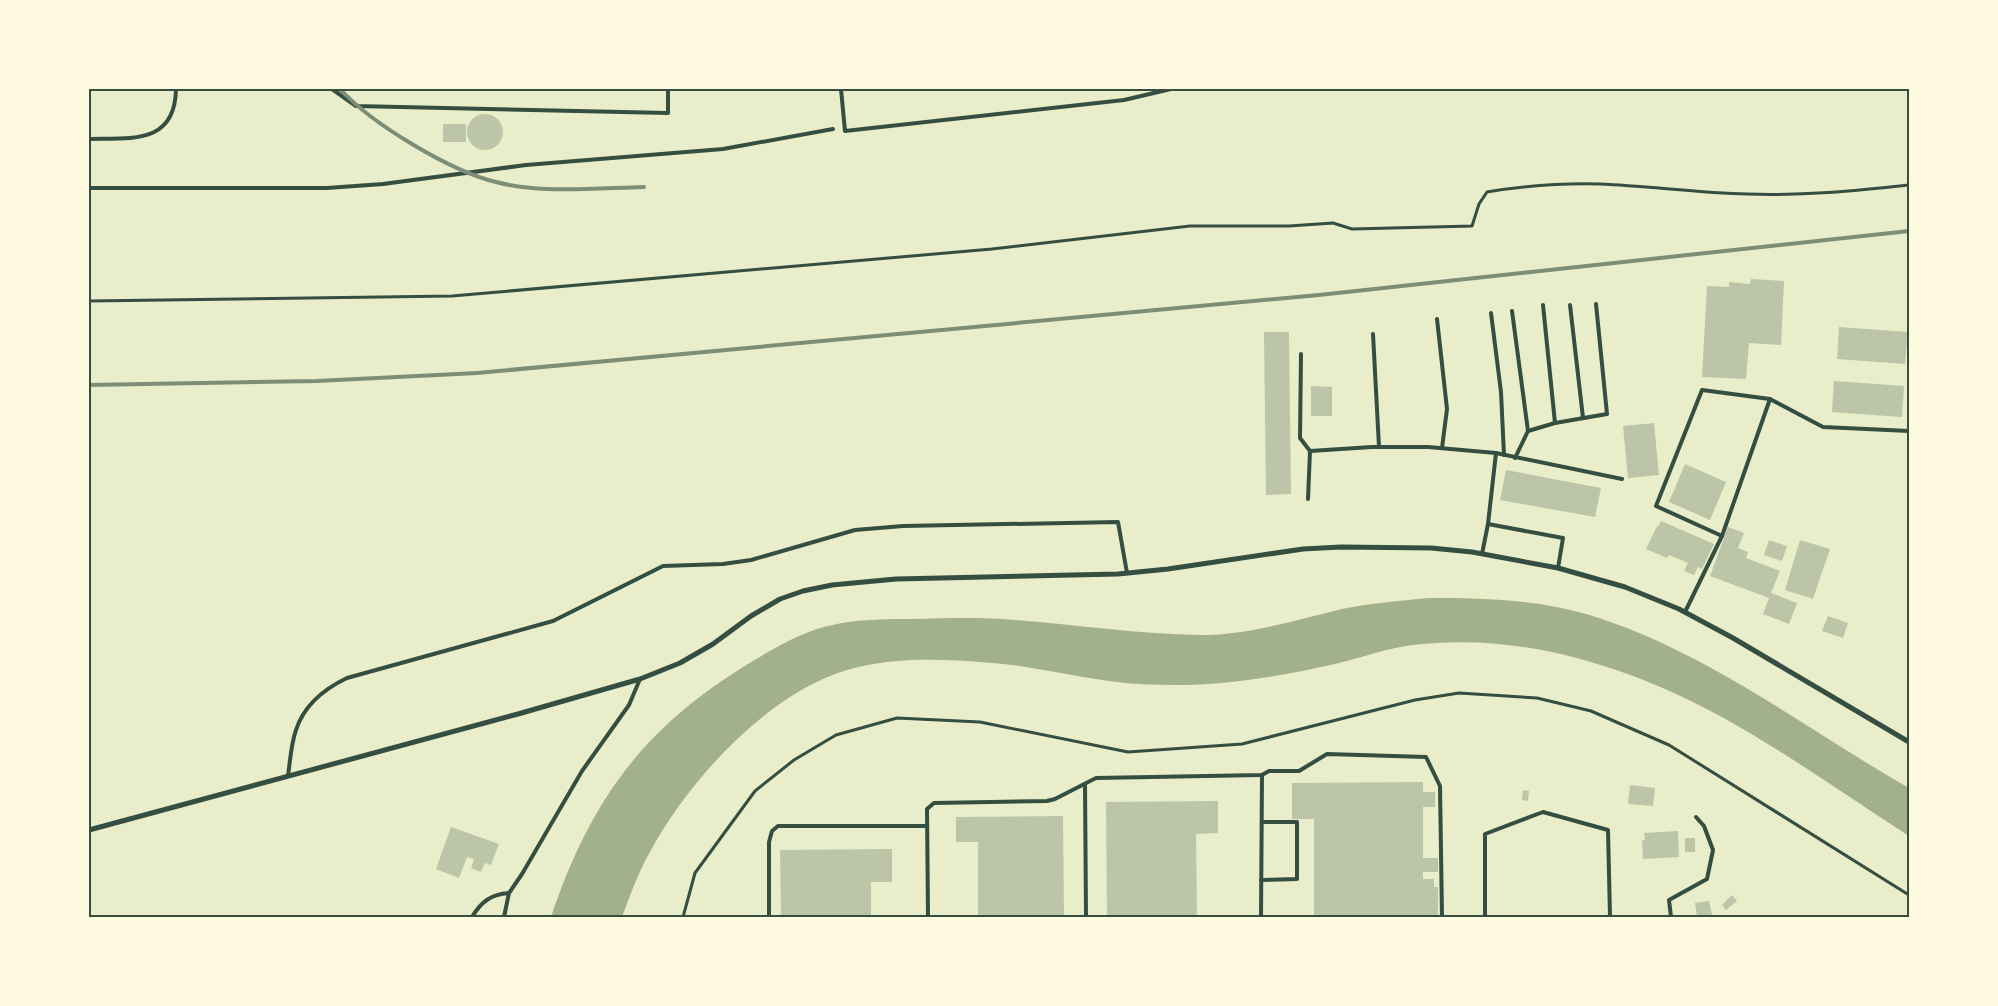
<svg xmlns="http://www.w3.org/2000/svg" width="1998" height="1006" font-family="Georgia,serif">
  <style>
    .water { fill: #a3b18a }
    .building { fill: #bcc5a7 }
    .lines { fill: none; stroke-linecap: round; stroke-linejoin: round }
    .path { stroke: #344e41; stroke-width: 3 }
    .service { stroke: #344e41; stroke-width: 4 }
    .minor { stroke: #344e41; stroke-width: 5 }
    .rail { stroke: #7c8e77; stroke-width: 4 }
    .neatline { fill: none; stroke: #344e41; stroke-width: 2 }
  </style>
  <rect width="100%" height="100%" fill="#e9edc9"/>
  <path class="water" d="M1428 598C1481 598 1535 599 1586 614 1704 649 1804 728 1909 788V836C1852 799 1795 759 1736 725 1640 670 1525 631 1413 645 1386 648 1361 658 1335 664 1282 676 1229 685 1175 685 1153 685 1131 684 1109 681 1070 676 1032 666 993 663 946 659 893 656 847 670 767 694 690 779 651 850 639 871 630 895 622 917H551C590 801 643 728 748 664 776 647 804 630 837 624 862 619 888 619 913 619 948 618 982 617 1016 620 1078 625 1139 634 1201 635 1250 635 1295 620 1342 609 1370 603 1399 601 1428 598Z"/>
  <g class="building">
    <circle cx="485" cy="132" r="18"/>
    <rect x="443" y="124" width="23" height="18"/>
    <path d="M1751 279 1784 281 1781 345 1749 343 1746 379 1702 377 1707 286 1729 287V282L1750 284Z"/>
    <path d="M1839 327 1908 332 1905 364 1837 359Z"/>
    <path d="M1264 332H1289L1291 494 1266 495Z"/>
    <path d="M1834 381 1904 386 1902 417 1832 412Z"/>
    <path d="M1311 386 1332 387V416H1311Z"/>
    <path d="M1654 423 1659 475 1628 478 1623 426Z"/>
    <path d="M1685 464 1726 482 1710 520 1669 502Z"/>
    <path d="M1506 470 1601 488 1595 517 1500 500Z"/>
    <path d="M1661 521 1714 544 1702 569 1698 567 1694 575 1684 571 1688 563 1669 555 1667 558 1646 549 1657 526 1658 527Z"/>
    <path d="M1728 527 1744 533 1738 548 1748 552 1746 558 1780 571 1771 593 1797 603 1789 624 1763 614 1769 598 1710 576Z"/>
    <path d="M1769 540 1787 546 1782 561 1764 555Z"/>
    <path d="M1800 540 1830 549 1813 599 1785 590Z"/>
    <path d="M1828 616 1848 623 1843 638 1822 631Z"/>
    <path d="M1423 782V792H1435V807H1423V858H1438V872H1423V879H1434V887H1438V917H1314V819H1292V783Z"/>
    <path d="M1630 785 1655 788 1653 806 1628 804Z"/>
    <path d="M1523 790 1529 791 1528 801 1522 800Z"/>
    <path d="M1218 801V833L1196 834 1197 917H1107L1106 802Z"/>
    <path d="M1063 816 1064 917H978V842H956V817Z"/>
    <path d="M451 827 499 844 491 865 485 863 481 872 471 868 474 859 467 857 459 878 436 869Z"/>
    <path d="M1678 831 1679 857 1643 859 1642 840H1645L1644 833Z"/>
    <rect x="1685" y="838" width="10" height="14"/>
    <path d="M892 849V882H871V917H781L780 850Z"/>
    <path d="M1732 895 1737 901 1726 910 1722 905Z"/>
    <path d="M1709 901 1712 915 1697 917 1695 903Z"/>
  </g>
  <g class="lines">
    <g class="path">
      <path d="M89 301 452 296 992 249 1190 226H1289L1333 223 1352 229 1472 226 1479 204 1487 192C1524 186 1562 183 1600 184 1649 186 1698 193 1747 194 1801 196 1855 191 1909 185"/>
      <path d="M683 917 695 873 755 791 794 760 836 735 897 718 980 722 1128 752 1242 744 1415 700 1459 693 1537 698 1591 711 1669 745 1909 895"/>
    </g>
    <g class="service">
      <path d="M332 89 356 106 668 113V89"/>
      <path d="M841 89 845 131 1124 100 1171 89"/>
      <path d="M89 139C131 138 175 145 176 89"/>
      <path d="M89 188H327L383 184 526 165 723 149 833 129"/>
      <path d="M1543 305 1555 423"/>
      <path d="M1570 305 1583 418"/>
      <path d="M1512 311 1528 431"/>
      <path d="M1491 313 1501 392 1504 455"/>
      <path d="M1437 319 1447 409 1442 448"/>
      <path d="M1373 334 1379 447"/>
      <path d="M1301 354 1300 438 1310 451 1308 499"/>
      <path d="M1310 451 1372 447H1428L1496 453 1622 479"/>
      <path d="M1515 458 1528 431 1555 423 1607 414 1596 304"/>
      <path d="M1488 524 1496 453"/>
      <path d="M1722 536 1656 506 1702 390 1770 399"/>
      <path d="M1482 554 1488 524 1563 538 1558 568"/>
      <path d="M1685 612 1722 536 1770 399 1823 427 1909 431"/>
      <path d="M288 776C290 762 291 744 296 730 304 705 324 689 347 678L553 621 663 566 723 564 751 560 855 530 903 526 1118 522 1127 573"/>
      <path d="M1085 784 1086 917"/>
      <path d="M1261 880 1297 879V822H1262"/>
      <path d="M472 917C481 902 491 894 509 893"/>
      <path d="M504 917 509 893 522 874 582 771 629 705 640 679"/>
      <path d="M769 917V842L772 831 778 826H927"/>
      <path d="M928 917 927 809 934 803 1047 801 1055 799 1096 778 1262 775 1269 771H1299L1327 754 1426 757 1440 786 1442 917"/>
      <path d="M1261 917 1262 775"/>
      <path d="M1485 917V834L1543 812 1608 830 1610 917"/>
      <path d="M1671 917 1669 900 1707 879 1713 850 1704 826 1696 817"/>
    </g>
    <path class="minor" d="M89 830 518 714 640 679 680 663 713 644 751 616 780 599 803 591 832 585 896 579 1118 574 1168 569 1303 549 1341 547 1431 548 1472 552 1558 568 1625 587 1679 609 1733 638 1909 742"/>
    <g class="rail">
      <path d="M340 89C372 124 450 171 496 182 540 194 598 188 644 187"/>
      <path d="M89 385 317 381 477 373 1319 295 1909 231"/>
    </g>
  </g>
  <rect width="1998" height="1006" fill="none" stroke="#fefae0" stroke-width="180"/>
  <rect x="90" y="90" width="1818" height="826" class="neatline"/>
</svg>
